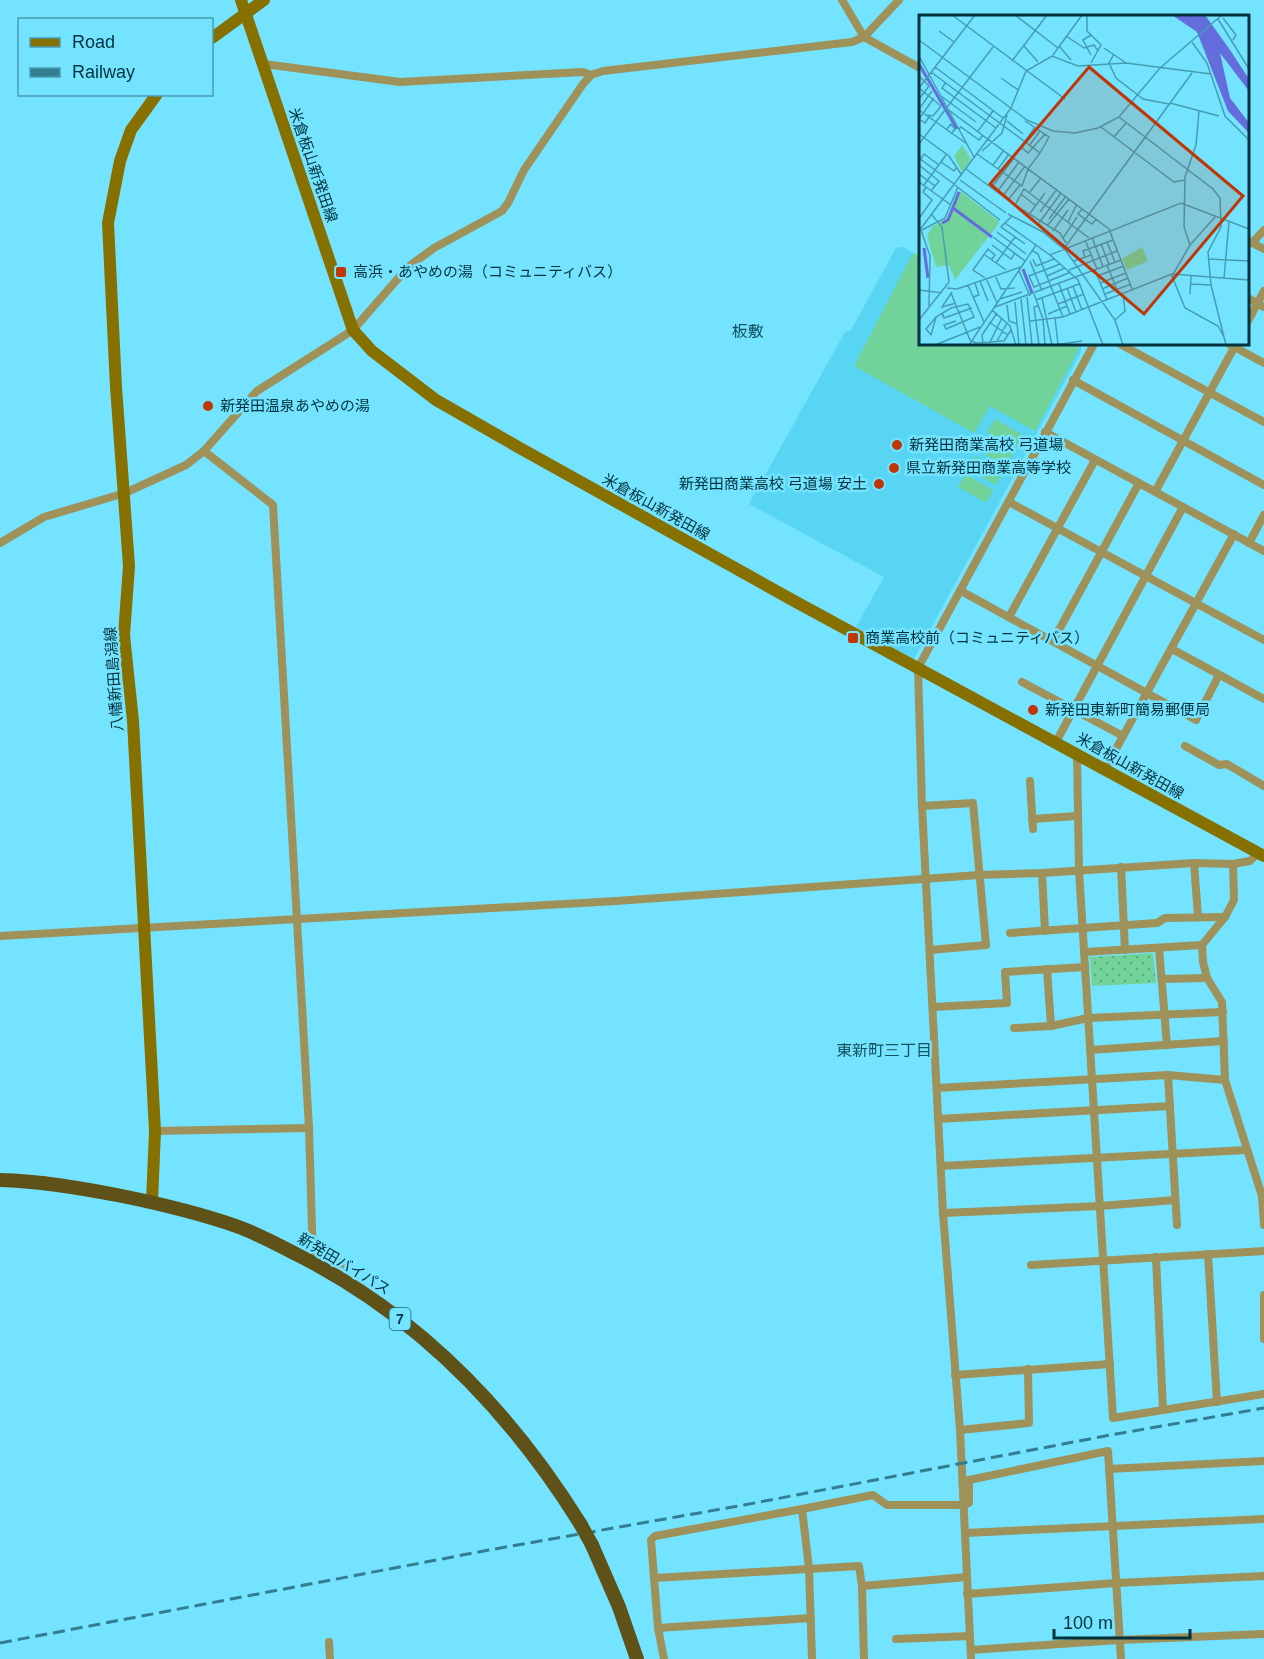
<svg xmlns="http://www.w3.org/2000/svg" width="1264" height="1659" font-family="Helvetica,'Noto Sans JP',sans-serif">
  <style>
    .built { fill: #57d5f2 }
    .park { fill: url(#park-dots) }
    .garden { fill: #72d39a }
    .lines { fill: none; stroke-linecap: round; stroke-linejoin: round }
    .minor { stroke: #9e915a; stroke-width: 8 }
    .secondary { stroke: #857000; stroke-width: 12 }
    .trunk { stroke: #5e5219; stroke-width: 14 }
    .rail { stroke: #327e90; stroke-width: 3; stroke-dasharray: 12 6; stroke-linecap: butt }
    .trunk-bridge { stroke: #5e5219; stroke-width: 14 }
    .poi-dot { fill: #c03707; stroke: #74e3ff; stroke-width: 2 }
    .labels { text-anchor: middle; stroke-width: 5; stroke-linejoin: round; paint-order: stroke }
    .shield { fill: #74e3ff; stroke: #236877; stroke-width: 1.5 }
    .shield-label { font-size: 14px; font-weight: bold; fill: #00333d }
    .street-label { font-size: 15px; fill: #00333d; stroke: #74e3ff }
    .poi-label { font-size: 15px; fill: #00333d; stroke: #74e3ff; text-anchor: start }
    .neighbourhood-label { font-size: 16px; fill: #145361; stroke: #74e3ff }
    .inset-river { fill: none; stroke: #636ddb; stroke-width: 3 }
    .inset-road { fill: none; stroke: #469db1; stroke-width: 1.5 }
    .view { fill: #c03707; fill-opacity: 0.15; stroke: #c03707; stroke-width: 3 }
    .inset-edge { fill: none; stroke: #00333d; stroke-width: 3 }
  </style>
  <defs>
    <pattern id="park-dots" width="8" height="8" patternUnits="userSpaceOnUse" patternTransform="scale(1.5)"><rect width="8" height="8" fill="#72d39a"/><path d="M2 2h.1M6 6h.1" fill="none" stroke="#5bac7f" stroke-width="1.8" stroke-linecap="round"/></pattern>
  </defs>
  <rect width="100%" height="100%" fill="#74e3ff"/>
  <path class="built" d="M903 247 920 257V344H1081V352L914 659 856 627 884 577 749 504 845 332 851 330 896 248Z"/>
  <path class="park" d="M1153 953 1156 983 1092 986 1090 957Z"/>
  <g class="garden">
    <path d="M913 253 920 257V344H1078V351L1035 431 990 406 974 433 854 366Z"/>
    <path d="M995 419 1023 435 1016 448 987 432Z"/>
    <path d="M985 437 1013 453 1006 466 977 450Z"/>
    <path d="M975 456 1003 472 996 485 968 469Z"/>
    <path d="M965 474 993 490 986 503 958 487Z"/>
  </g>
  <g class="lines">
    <g class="minor">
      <path d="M842 0 864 37 920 68"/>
      <path d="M264 64 400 82 583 72 591 75"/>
      <path d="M1248 241 1264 249"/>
      <path d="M1252 243 1264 230"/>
      <path d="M1248 298 1264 307"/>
      <path d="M1248 321 1264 291"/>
      <path d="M1120 344 1264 422"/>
      <path d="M1229 344 1264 363"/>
      <path d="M1073 380 1264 485"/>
      <path d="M1045 432 1264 551"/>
      <path d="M204 451 273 505 309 1128 313 1262"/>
      <path d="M1155 492 1236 344"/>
      <path d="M1009 502 1264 640"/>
      <path d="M0 543 44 517 125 493 186 465 204 451 257 391 353 330 408 267 434 248 502 211 508 203 524 170 583 84 591 75 603 71 852 42 864 37 899 0"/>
      <path d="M1249 543 1264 515"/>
      <path d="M961 591 1196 720 1219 675"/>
      <path d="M1009 617 1095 460"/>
      <path d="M1053 641 1139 483"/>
      <path d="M1172 649 1264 699"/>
      <path d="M1022 682 1123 736"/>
      <path d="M1056 742 1183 507"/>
      <path d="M1185 746 1219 765 1227 764 1264 786"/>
      <path d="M1077 754 1079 870 1113 1418 1264 1394"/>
      <path d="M1105 769 1234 534"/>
      <path d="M1030 781 1033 829"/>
      <path d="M922 806 973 803 986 945 930 950"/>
      <path d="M1032 819 1077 816"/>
      <path d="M1194 863 1198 917"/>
      <path d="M1233 864 1234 900 1225 917 1202 945 1203 962 1207 978 1222 1002 1225 1080 1262 1196 1264 1225"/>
      <path d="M1121 867 1125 950"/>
      <path d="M1042 873 1045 931"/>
      <path d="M1010 933 1157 923 1165 918 1225 917"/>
      <path d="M0 936 616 901 979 875 1042 873 1194 863 1233 864 1250 861 1258 853"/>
      <path d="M1159 948 1167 1045"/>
      <path d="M1084 952 1202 945"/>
      <path d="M1047 969 1051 1026"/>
      <path d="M1162 979 1207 978"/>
      <path d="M933 1007 1007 1003 1005 972 1085 967"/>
      <path d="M1014 1028 1051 1026 1088 1018 1223 1012"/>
      <path d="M1090 1050 1224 1041"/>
      <path d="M1168 1075 1177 1225"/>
      <path d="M937 1088 1168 1075 1225 1080"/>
      <path d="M938 1119 1170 1106"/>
      <path d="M155 1131 309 1128"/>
      <path d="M941 1166 1247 1150"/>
      <path d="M943 1213 1100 1206 1175 1200"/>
      <path d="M313 1250 343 1264"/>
      <path d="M1208 1254 1217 1402"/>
      <path d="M1156 1257 1163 1410"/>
      <path d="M1031 1265 1264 1251"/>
      <path d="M1264 1295V1339"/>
      <path d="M955 1375 1110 1364"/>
      <path d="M960 1430 1029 1423 1028 1369"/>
      <path d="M1109 1469 1264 1461"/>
      <path d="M965 1533 1264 1519"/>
      <path d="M655 1578 859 1566 862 1586 864 1659"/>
      <path d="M862 1586 967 1577"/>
      <path d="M967 1594 1116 1583 1264 1576"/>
      <path d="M658 1628 811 1618"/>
      <path d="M896 1639 970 1636"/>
      <path d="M329 1642 330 1659"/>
      <path d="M971 1650 1119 1640 1264 1634"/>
      <path d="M664 1659 658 1628 651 1540 655 1536 802 1509"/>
      <path d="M812 1659 809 1568 802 1509 873 1495 887 1505H963L969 1503V1480L1108 1451 1121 1659"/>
      <path d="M971 1659 960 1430 943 1213 922 806 918 668 1094 344"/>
    </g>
    <g class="secondary">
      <path d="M241 0 353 330 372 351 436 400 518 447 796 602 1264 856"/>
      <path d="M212 38 264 0"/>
      <path d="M152 1201 155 1131 133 721 124 635 129 566 116 387 108 223 120 161 131 130 157 94"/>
    </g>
    <g class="trunk">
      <path d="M0 1180C41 1181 81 1188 122 1196 161 1204 199 1213 236 1226 256 1233 275 1243 294 1253 417 1314 509 1409 581 1525"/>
      <path d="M592 1545 619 1607 637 1659"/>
    </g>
    <path class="rail" d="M0 1643 489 1550 744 1505 1105 1436 1264 1408"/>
    <path class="trunk-bridge" d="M581 1525 592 1545"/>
  </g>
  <g class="poi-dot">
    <rect x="335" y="266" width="12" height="12" rx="3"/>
    <circle cx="208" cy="406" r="6"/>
    <circle cx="897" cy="445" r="6"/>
    <circle cx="894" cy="468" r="6"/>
    <circle cx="879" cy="484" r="6"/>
    <rect x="847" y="632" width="12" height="12" rx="3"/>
    <circle cx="1033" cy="710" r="6"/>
  </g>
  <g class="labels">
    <rect class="shield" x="389.5" y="1308" width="21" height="22" rx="4.5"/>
    <g class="shield-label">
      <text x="400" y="1324">7</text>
    </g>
    <g class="street-label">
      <text transform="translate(313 165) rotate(71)" y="5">米倉板山新発田線</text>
      <text transform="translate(656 507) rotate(29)" y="5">米倉板山新発田線</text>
      <text transform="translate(114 679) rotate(-94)" y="5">八幡新田島潟線</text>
      <text transform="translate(1130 766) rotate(29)" y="5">米倉板山新発田線</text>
      <text transform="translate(344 1264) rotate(31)" y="5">新発田バイパス</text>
    </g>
    <g class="poi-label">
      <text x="353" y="277">高浜・あやめの湯（コミュニティバス）</text>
      <text x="220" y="411">新発田温泉あやめの湯</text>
      <text x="909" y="450">新発田商業高校 弓道場</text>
      <text x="906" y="473">県立新発田商業高等学校</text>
      <text x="867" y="489" text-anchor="end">新発田商業高校 弓道場 安土</text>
      <text x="865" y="643">商業高校前（コミュニティバス）</text>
      <text x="1045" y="715">新発田東新町簡易郵便局</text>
    </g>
    <g class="neighbourhood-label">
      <text x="748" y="337">板敷</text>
      <text x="884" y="1056">東新町三丁目</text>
    </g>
  </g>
  <g transform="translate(919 15)">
    <rect width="330" height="330" fill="#74e3ff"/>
    <path d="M41 176 81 207 36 265 30 250 17 252 8 221 13 212 28 203Z" fill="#72d39a"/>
    <path d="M43 130 52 144 43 157 35 141ZM47 206a9 9 0 1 1 18 0a9 9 0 1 1-18 0ZM223 232 229 246 208 255 203 244ZM47 233 49 241 38 254 33 235Z" fill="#72d39a"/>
    <path d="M253 0H286L311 35 330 64V76L301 38 311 83 330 108V118L309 96 278 17Z" fill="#636ddb"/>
    <path class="inset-river" d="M0 49 38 114M34 193 73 222M23 208 29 205 40 177M5 233 9 263M104 254 113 278"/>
    <path class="inset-road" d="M33 0 146 84M96 0 139 33M168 0V16L182 30 172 48M304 3 317 20 314 25M299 4 330 54M20 16 35 27M172 20 164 25 172 40M147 21 165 33 175 30 179 36M0 25 108 105 134 116 156 118 179 113 200 102 241 53 303 0M273 27 288 48 306 101 330 125M105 31 119 47M140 31 152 45M185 33 207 48M195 39 190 48 197 63 224 84 250 89M134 40 163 0M0 41 55 142M93 46 128 0M16 52 84 103M12 57 121 138 109 154 103 171 58 139M0 61 10 71 0 84M82 63 99 75M27 67 23 73 77 113M0 73 56 0M0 73 22 91 14 101 7 100M22 81 57 107M251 88 300 101M27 93 190 214 213 274M92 93 107 56 133 41 159 51 207 48 292 59M0 94 13 76M0 95 48 129M280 96 277 130 266 162 265 212 271 230 253 261 266 293 299 311 305 322M10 102 6 108 0 104 15 83M200 102 294 174 301 183 302 212 289 237 292 270 307 330M88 106 104 119M106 106 130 122 121 138M116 112 102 132 109 138 126 119M182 112 255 167 266 165M40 114 42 112 60 125 64 120M27 115 32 109 36 114 32 119M59 116 74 96M0 119 30 141 42 159M195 122 207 108M0 129 74 32M110 131 121 116M63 136 83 118 88 100M0 143 35 169M0 146 5 139 20 150M22 147 35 156 37 153M0 150 20 166 12 176M74 150 85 135M47 154 93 188M79 154 90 139M0 159 16 171M41 165 87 198M0 167 32 190M5 170 27 140M36 170 81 205M72 173 95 143M78 177 100 147M110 178 122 163M102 179 117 191M84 181 106 151M89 185 101 170M163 194 159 199 173 209 177 204M121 197 138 174M89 199 124 217 147 236 196 305 204 330M93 201 82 212 106 229M109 201 126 178M1 202 13 185 4 177 7 172M130 204 147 181M149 207 158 189M86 208 131 240 262 188 330 214M120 208 142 178M128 211 150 184M2 215 11 241 10 291M3 215 26 203 39 172M0 216 92 93M134 216 149 195M78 217 107 239M74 222 106 246M173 222 184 252M144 223 158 202M166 225 178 254M188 227 196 247M147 228 141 218 96 190 105 174 170 223M182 229 190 249M73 230 92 244 96 238M271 230 297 201M146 232 273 58M114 236 119 239 144 302M66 240 87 255M131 240 159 265 184 330M166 242 164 236 194 225M114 244 117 251 135 244M289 244 330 246M111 246 123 276M155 246 172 240M77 248 96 222M141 249 110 261 115 272 152 257M188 250 200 280M150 255 198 236M176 255 188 285M100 256 111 281M76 260 82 274 96 273M128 261 146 253M178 261 205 251M66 263 54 255 69 234 76 240 72 245M67 263 78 288M305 263 310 207M61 266 69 286M181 268 207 258M140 269 151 299M272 269 292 270M49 270 65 307M154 271 163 295M28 273 38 274 102 252M148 273 157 297M183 274 209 263M0 275 23 278M33 277 23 292 37 288M32 278 51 325 57 328 85 326 92 315M115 279 124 304 126 330M186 279 212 269M271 279 272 261M54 282 60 280 56 268M108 282 113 330M123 283 133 330M81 284 103 277M102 284 107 330M117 285 160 269M96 287 100 330M139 289 165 279M88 290 90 306 98 309M119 291 115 292 120 330M76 292 202 245M73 295 91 311 97 330M23 298 25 303 53 293M129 299 148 291M17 302 12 320 7 314 17 302 32 293 49 289 55 302 27 314 25 310 37 306M136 303 139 329M0 305 30 267 23 212 13 200M196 305 206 296 204 279M111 306 144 302 253 259 330 265M70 307 89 320M78 326 88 308M71 327 83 303M64 328 63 320 78 298M16 330 61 312M50 330 117 230M135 330 163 326"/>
    <path class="view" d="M170 52 324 181 225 299 71 169Z"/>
    <rect width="330" height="330" class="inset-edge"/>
  </g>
  <rect x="18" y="18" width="195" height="78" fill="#74e3ff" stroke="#469db1" stroke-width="1.5"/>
  <rect x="30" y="38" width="30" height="9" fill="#857000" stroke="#469db1" stroke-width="1.5"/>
  <text x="72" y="48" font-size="18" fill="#00333d">Road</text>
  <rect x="30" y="68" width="30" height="9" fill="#327e90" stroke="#469db1" stroke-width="1.5"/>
  <text x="72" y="78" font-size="18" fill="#00333d">Railway</text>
  <path d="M1054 1629v9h136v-9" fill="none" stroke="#00333d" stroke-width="3"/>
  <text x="1063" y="1629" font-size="18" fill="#00333d" stroke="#74e3ff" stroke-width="4.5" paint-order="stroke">100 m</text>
</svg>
